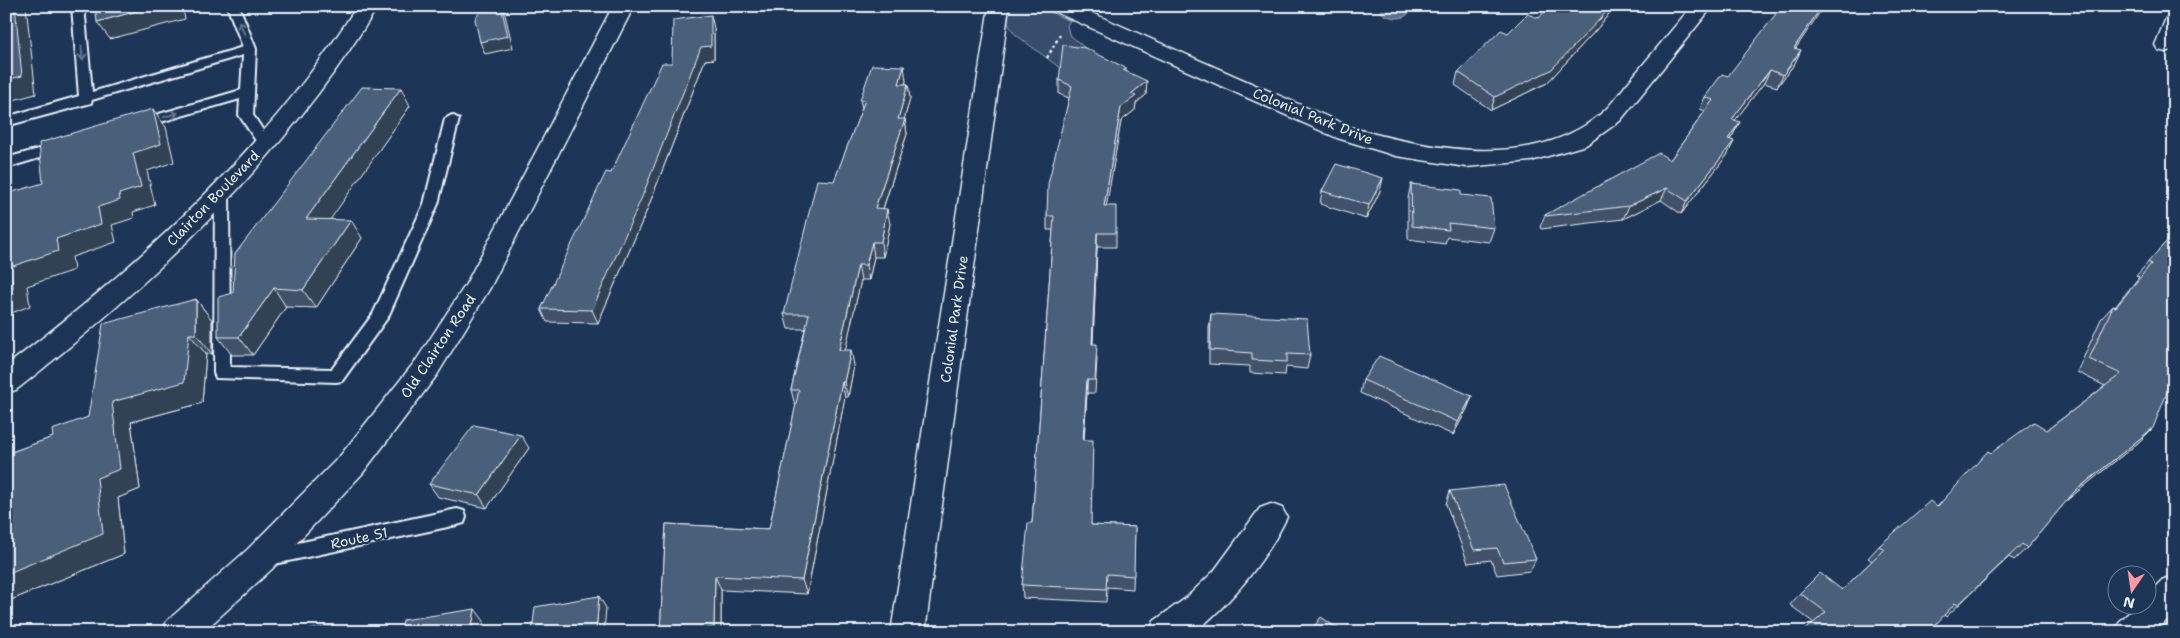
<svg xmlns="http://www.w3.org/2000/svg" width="2180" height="638" font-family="'Shantell Sans',sans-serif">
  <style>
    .green { fill: #374d6c; stroke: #909fb2 }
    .water { fill: #5d7089; stroke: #95a4b5 }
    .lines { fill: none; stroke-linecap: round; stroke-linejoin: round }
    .service-casing { stroke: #e8f1f8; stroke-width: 4 }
    .minor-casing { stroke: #e8f1f8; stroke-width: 3 }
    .trunk-casing { stroke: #e8f1f8; stroke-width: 3 }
    .path { stroke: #e8f1f8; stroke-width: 2.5; stroke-dasharray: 3 3; stroke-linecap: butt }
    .service { fill: #1d3557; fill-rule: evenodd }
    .minor { fill: #1d3557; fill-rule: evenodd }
    .trunk { fill: #1d3557; fill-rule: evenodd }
    .wall { fill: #3f5169; stroke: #e8f1f8 }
    .shaded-wall { fill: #334255; stroke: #e8f1f8 }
    .building { fill: #495e7a; stroke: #e8f1f8 }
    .oneway { stroke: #64778f }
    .labels { text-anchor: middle; stroke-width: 4.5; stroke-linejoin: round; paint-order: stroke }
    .street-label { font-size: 14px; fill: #e8f1f8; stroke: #1d3557 }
  </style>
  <rect width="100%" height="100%" fill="#1d3557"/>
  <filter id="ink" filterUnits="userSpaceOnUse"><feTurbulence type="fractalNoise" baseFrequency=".02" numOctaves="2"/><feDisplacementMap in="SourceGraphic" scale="10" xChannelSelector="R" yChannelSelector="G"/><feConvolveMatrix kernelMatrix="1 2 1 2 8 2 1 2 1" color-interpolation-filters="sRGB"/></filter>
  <g filter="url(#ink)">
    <path class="green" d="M1011 6H1036L1070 21 1067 25 1069 34 1092 54 1064 71 1016 35C1008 26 1003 17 1011 6Z"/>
    <path class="water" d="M1380 6H1407L1410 12C1403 21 1389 19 1381 12Z"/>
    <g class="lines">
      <g class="service-casing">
        <g id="service">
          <path d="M72 6H84L92 92 243 47 227 6H239L256 49 253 115 272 144 270 147H260L239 115 240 99 140 128 133 124 135 121 241 90 243 55 92 100 91 103 6 126V117L79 96Z"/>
          <path d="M452 115 459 119 438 204 388 317 342 381 336 382 216 378 214 373 215 191 217 188H227L229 191 230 367 332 369 373 314 424 204 445 119Z"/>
          <path d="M61 143 66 144 68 147 66 150 6 168V158Z"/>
          <path d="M457 509 464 511 466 517 464 523 457 525 265 566 258 564 255 558 258 552 265 550Z"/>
        </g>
      </g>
      <g class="minor-casing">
        <g id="minor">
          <path d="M613 6H634L490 288 437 375 362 474 272 569 203 632H162L167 621 248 549 340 456 417 359 466 284Z"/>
          <path d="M989 6H1009L925 632H891Z"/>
          <path d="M1048 6H1076L1353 128C1430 150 1538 171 1604 111 1614 102 1622 89 1631 79 1651 55 1671 31 1692 6H1713L1620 121 1586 145 1531 161 1466 167 1396 156 1337 138 1051 10Z"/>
          <path d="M2174 17V49L2166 52 2158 50 2155 45 2166 18Z"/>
          <path d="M1271 504 1282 508 1287 517C1266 560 1233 601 1195 632H1149L1154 621 1186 598 1214 571 1260 508Z"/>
          <path d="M2174 575V613L2155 632H2115L2120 621 2136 606H2148V594L2162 580Z"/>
        </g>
      </g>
      <g class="trunk-casing">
        <path id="trunk" d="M357 6H378C285 158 155 281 16 390L6 393V366C140 265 267 148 357 6Z"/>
      </g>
      <path class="path" d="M1047 58 1060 35"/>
      <use href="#service" class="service"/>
      <use href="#minor" class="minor"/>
      <use href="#trunk" class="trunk"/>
    </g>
    <g class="wall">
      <path d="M1615 6 1597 29 1547 83 1491 110 1455 85 1458 72 1508 33 1539 18Z"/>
      <path d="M714 28V59L705 60 647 210 598 323 547 322 541 309 611 173 672 63Z"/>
      <path d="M1796 48 1795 63 1777 87 1764 83 1735 120 1733 135 1730 140 1728 154 1681 214 1661 200 1623 219 1541 229 1540 227 1545 215 1670 160 1705 111 1700 109 1705 97 1728 76Z"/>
      <path d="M1126 68V72L1146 95 1136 103 1135 110 1121 121 1106 206 1116 233V247H1097L1093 344 1097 358 1095 393H1087L1084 440 1091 525 1135 527 1133 589 1107 587 1106 602 1023 598 1022 585 1032 523 1053 230H1047V216L1069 98 1059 94V80Z"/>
      <path d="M906 81 905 84H908L910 99 904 119H905L907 134 883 209 890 224 883 257H874L869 280H861L845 350 854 365 848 397H845L807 594 721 590V632H660L666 524 769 529 796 405H795L791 390 805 329H788L784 314 862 108 860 100Z"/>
      <path d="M410 106 330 219 362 238 316 308 286 307 253 355H232L218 337 233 293Z"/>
      <path d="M1411 184 1461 195 1494 228 1489 242 1447 237 1445 244 1408 239V198Z"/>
      <path d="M1322 191H1380L1366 219 1320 204Z"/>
      <path d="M2174 233 2140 441 2068 499 2027 548 2014 560 2009 557 1946 617 1944 615 1814 623 1790 605 1800 593 1842 590 1872 561 1868 558 1879 546 1937 507 1991 453 2047 430 2105 386 2077 372 2101 319 2113 306 2115 307 2139 277 2136 276Z"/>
      <path d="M196 299 212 320V354H206L202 403 131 422 140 489 118 498 124 554 6 602V454L53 437 88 417Z"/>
      <path d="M1211 314 1310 355 1307 369 1286 367 1285 375 1250 373V366L1209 364V328Z"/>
      <path d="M1363 380 1472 396 1467 409 1453 435 1360 393Z"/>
      <path d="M529 448 487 508 438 497 429 484Z"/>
      <path d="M1450 491 1536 559 1530 571 1497 575 1491 560 1468 563 1446 504Z"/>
    </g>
    <g class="shaded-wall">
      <path d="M15 6H26L36 94 6 102V80Z"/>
      <path d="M155 6H182L185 19 110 39 97 22Z"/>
      <path d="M501 6H503L513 48 485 54 480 42Z"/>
      <path d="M1610 6H1615L1597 29 1547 83 1491 110 1495 97Z"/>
      <path d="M1822 6H1824L1788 60 1794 48Z"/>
      <path d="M711 15 714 28V59L705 60 647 210 598 323 592 310Z"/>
      <path d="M1801 50 1795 63 1777 87 1783 75Z"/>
      <path d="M904 66 906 81 901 99 899 84Z"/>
      <path d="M1770 70 1764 83 1726 132 1732 119Z"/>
      <path d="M1147 81 1146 95 1136 103 1135 110 1121 121 1104 220V206L1121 107 1131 94Z"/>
      <path d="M908 84 910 99 900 134 898 119Z"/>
      <path d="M401 88 410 106 318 237 306 219Z"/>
      <path d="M153 109 166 127 174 162 147 171 155 205 133 212 134 218 112 225 116 242 72 257 74 270 27 286 30 306 6 315V290L10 267 56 239 98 207 119 194 133 153Z"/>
      <path d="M905 119 907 134 878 224 875 208Z"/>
      <path d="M1740 122 1733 135 1721 152 1728 139Z"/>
      <path d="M1734 141 1728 154 1681 214 1687 201Z"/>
      <path d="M1383 178 1380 191 1366 219 1369 205Z"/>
      <path d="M1667 188 1661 200 1623 219 1629 206Z"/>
      <path d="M887 209 890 224 883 257 881 242Z"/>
      <path d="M351 220 362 238 316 308 303 290Z"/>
      <path d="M1097 233V247L1092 358V344Z"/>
      <path d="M872 242 874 257 869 280 866 265Z"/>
      <path d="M858 265 861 280 842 365 839 350Z"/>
      <path d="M274 288 286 307 253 355 239 337Z"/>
      <path d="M196 299 212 320V354L196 334Z"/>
      <path d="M189 334 206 354 202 403 131 422 140 489 118 498 124 554 6 602V574L97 478 112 402Z"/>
      <path d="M851 350 854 365 848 397 844 382Z"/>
      <path d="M1087 380V393L1083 453V440Z"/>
      <path d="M842 382 845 397 807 594 802 580Z"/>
      <path d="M1472 396 1467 409 1453 435 1458 422Z"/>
      <path d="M2153 428 2140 441 2061 505 2074 492Z"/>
      <path d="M521 435 529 448 487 508 479 495Z"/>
      <path d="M715 576 721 590V632H716L714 627Z"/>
      <path d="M599 596 606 608 604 632H596Z"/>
      <path d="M475 609 484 621 482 632H471Z"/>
      <path d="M331 626 337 632H330Z"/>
    </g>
    <g class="building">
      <path d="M6 6H15L22 76 6 80Z"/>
      <path d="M95 6H155L97 22Z"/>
      <path d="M484 6H501L508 36 480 42 475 19Z"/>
      <path d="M1549 6H1610L1602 17 1551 70 1495 97 1458 72 1501 30 1508 33 1527 14 1539 18Z"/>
      <path d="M1782 6H1822L1794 48 1801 50 1783 75 1770 70 1732 119 1740 122 1728 139 1734 141 1687 201 1667 188 1629 206 1546 216 1545 215 1659 153 1670 160 1713 100 1705 97 1722 74 1728 76Z"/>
      <path d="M711 15V46L701 47 642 197 592 310 541 309 606 172 611 173 662 63H672L673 20Z"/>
      <path d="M1063 45 1085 48 1126 68 1123 70 1147 81 1131 94 1136 96 1121 107 1104 206H1116V233H1097L1092 344H1097L1095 380H1087L1083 440H1093L1091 525 1135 527 1134 576 1107 574 1106 589 1022 585 1028 523H1032L1054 216H1047L1048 184 1072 86 1059 80Z"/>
      <path d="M872 65 904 66 899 84H908L898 119H905L875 208 887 209 881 242H872L866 265H858L839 350H851L844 382H842L802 580 715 576 714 627 688 632H660L666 524 769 529 799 390H791L809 314H784L817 180 834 181 865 100H860Z"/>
      <path d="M362 87 401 88 306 219 351 220 303 290 274 288 239 337H218V297L233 293 235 254Z"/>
      <path d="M153 109 161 144 133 153 141 187 119 194 120 200 98 207 101 224 56 239 58 251 10 267 13 288 6 290V194L43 183 39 143Z"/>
      <path d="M1336 164 1383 178 1369 205 1322 191Z"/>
      <path d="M1411 184 1461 190V195L1491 198 1494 228 1448 223 1449 230 1412 226Z"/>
      <path d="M2174 233V353L2173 355H2174V375L2153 428 2074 492 2027 548 2022 544 1958 605 1955 603 1929 632H1803L1826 612 1800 593 1820 573 1842 590 1884 549 1879 546 1930 501 1937 507 1988 451 1991 453 2034 422 2047 430 2121 374 2089 359 2113 306 2116 307 2151 264 2148 262Z"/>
      <path d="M196 299V334H189L184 382 112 402 120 469 97 478 103 534 6 574V454L53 437 52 430 88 417 103 324Z"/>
      <path d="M1211 314 1307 319 1310 355 1287 354V362L1252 360V353L1210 350Z"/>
      <path d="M1379 356 1472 396 1458 422 1363 380Z"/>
      <path d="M474 425 521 435 479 495 429 484Z"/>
      <path d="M1504 485 1536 559 1503 562 1497 548 1474 550 1450 491Z"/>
      <path d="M599 596 596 632H532L535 607Z"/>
      <path d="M475 609 471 632H401L403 620Z"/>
      <path d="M1321 617 1343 632H1310Z"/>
      <path d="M331 626 330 632H294Z"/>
    </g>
    <defs><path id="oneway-shaft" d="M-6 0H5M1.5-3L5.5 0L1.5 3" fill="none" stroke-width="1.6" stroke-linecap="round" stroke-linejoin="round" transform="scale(1.25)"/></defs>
    <g class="oneway">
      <use href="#oneway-shaft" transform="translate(242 28) rotate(-112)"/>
      <use href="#oneway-shaft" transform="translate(82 53) rotate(86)"/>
      <use href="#oneway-shaft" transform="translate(171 115) rotate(-16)"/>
    </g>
  </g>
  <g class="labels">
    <g class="street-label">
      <text transform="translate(1313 116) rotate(22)" y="5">Colonial Park Drive</text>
      <text transform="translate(213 198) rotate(-46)" y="5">Clairton Boulevard</text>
      <text transform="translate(954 319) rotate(-82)" y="5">Colonial Park Drive</text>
      <text transform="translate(438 346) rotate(-56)" y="5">Old Clairton Road</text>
      <text transform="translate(359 538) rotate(-12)" y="5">Route 51</text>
    </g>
  </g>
  <rect width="2180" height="638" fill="none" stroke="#1d3557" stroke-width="25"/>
  <rect x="12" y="12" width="2155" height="613" fill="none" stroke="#e8f1f8" stroke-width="2" filter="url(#ink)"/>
  <g transform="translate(2132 590) rotate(193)"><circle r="24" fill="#1d3557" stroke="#6e8097"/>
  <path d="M0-4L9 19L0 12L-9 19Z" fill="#ff9aa2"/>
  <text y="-8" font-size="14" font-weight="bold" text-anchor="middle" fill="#e8f1f8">N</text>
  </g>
</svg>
